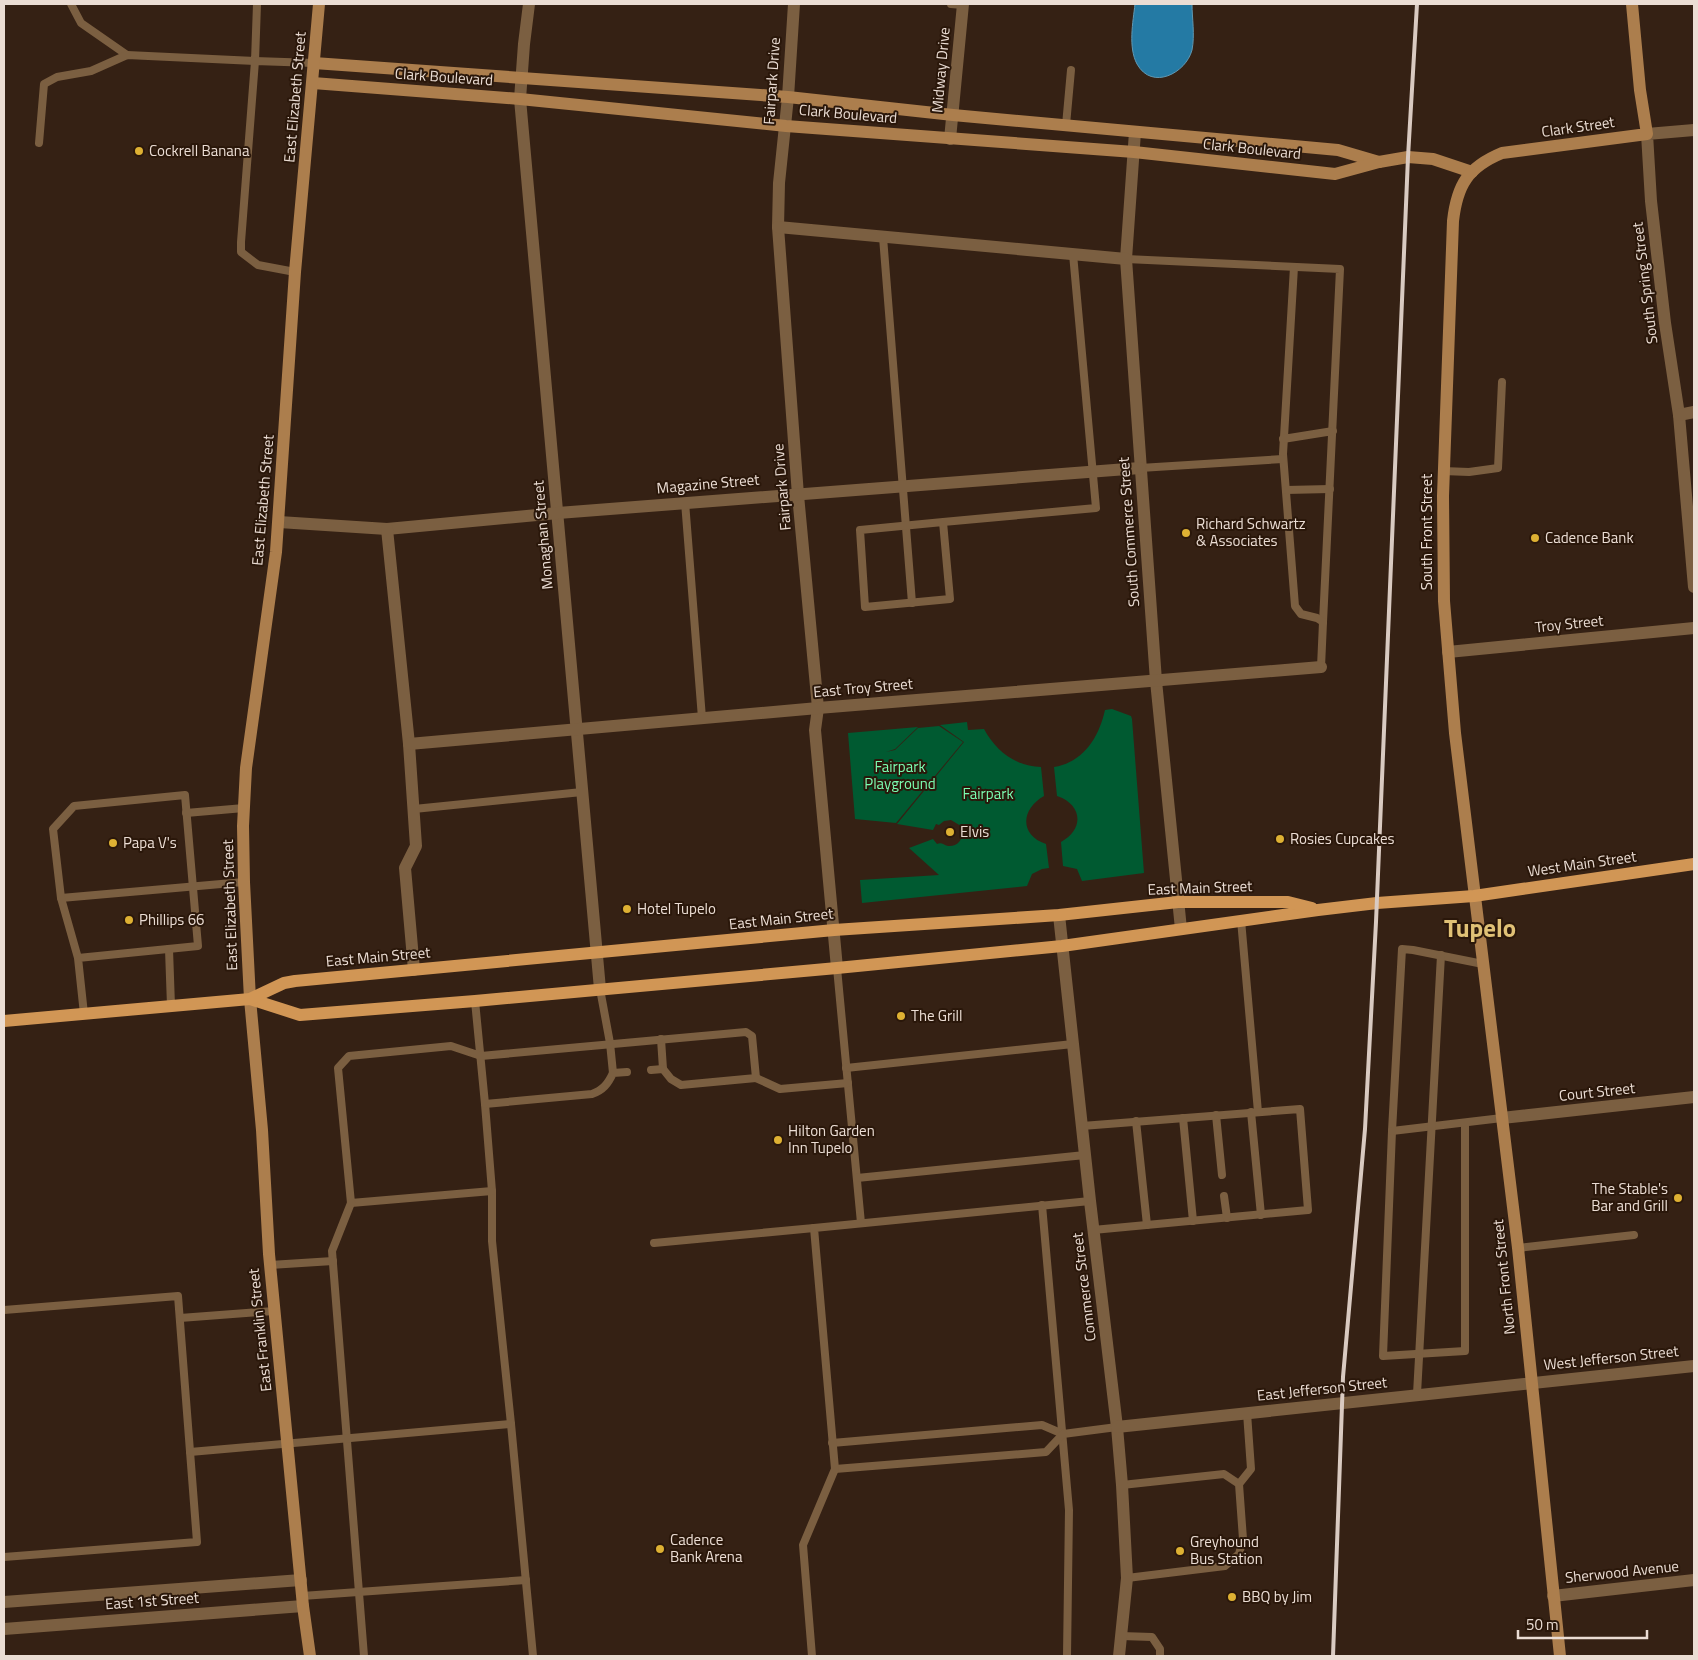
<svg xmlns="http://www.w3.org/2000/svg" width="1698" height="1660" font-family="'Titillium Web',sans-serif">
  <style>
    .green { fill: #005a31 }
    .water { fill: #247aa4; stroke: #6098b2 }
    .lines { fill: none; stroke-linecap: round; stroke-linejoin: round }
    .lane { stroke: #7b5f41; stroke-width: 8 }
    .street { stroke: #7b5f41; stroke-width: 12 }
    .secondary { stroke: #ac7e4d; stroke-width: 12 }
    .primary { stroke: #d19655; stroke-width: 12 }
    .rail { stroke: #d9cac1; stroke-width: 4 }
    .poi-dot { fill: #deb133; stroke: #2a170a; stroke-width: 2 }
    .labels { text-anchor: middle; stroke-width: 4; stroke-linejoin: round; paint-order: stroke }
    .street-label { font-size: 15px; fill: #ebddd4; stroke: #2a170a }
    .poi-label { font-size: 15px; fill: #ebddd4; stroke: #2a170a; text-anchor: start }
    .park-label { font-size: 15px; fill: #7bfdb1; stroke: #2a170a }
    .town-label { font-size: 25px; font-weight: bold; fill: #e0c176; stroke: #2a170a }
  </style>
  <rect width="100%" height="100%" fill="#352114"/>
  <g class="green">
    <path d="M1112 709 1131 716 1132 719 1144 873 1082 881 1077 869 1063 866 1061 842C1085 829 1082 804 1057 796L1054 767C1084 762 1099 737 1105 710Z"/>
    <path d="M967 722 968 730 984 729C996 751 1015 766 1041 767L1044 796C1021 809 1019 835 1046 844L1049 868 1042 869 1032 874 1027 886 862 903 860 880 939 875 909 848 933 839 937 844C942 842 943 845 948 846 960 847 965 835 961 826L951 820 944 821 939 825 936 824 933 830 897 824 964 742 940 725Z"/>
    <path d="M939 726 963 742 896 823 855 819 848 733 918 727 895 749 886 752 895 750 918 728Z"/>
  </g>
  <path class="water" d="M1135 4H1192C1192 18 1195 35 1192 50 1186 73 1152 91 1137 64 1128 47 1133 22 1135 4Z"/>
  <g class="lines">
    <g class="lane">
      <path d="M71 4 81 23 127 55"/>
      <path d="M951 4 963 5"/>
      <path d="M1066 125 1071 70"/>
      <path d="M39 143 44 84 57 77 91 71 127 55 255 61 257 4"/>
      <path d="M883 237 912 603"/>
      <path d="M1126 259 1340 269 1323 622"/>
      <path d="M1294 267 1283 454 1295 606 1301 614 1317 618 1323 622 1321 667"/>
      <path d="M295 272 258 265 241 252V242L255 61 314 63"/>
      <path d="M1283 439 1333 431"/>
      <path d="M1140 468 1283 459"/>
      <path d="M1443 471 1469 472 1498 468 1502 382"/>
      <path d="M1286 490 1330 489"/>
      <path d="M685 502 702 718"/>
      <path d="M943 522 860 530 865 607 950 599 943 522 1096 508 1073 254"/>
      <path d="M414 809 582 792"/>
      <path d="M186 813 244 808"/>
      <path d="M61 898 244 882"/>
      <path d="M1241 920 1258 1112"/>
      <path d="M169 949 171 1006"/>
      <path d="M78 958 198 946 185 795 74 806 53 829 61 898 78 958 84 1014"/>
      <path d="M837 968 861 1223"/>
      <path d="M600 989 610 1043 613 1073"/>
      <path d="M475 1001 485 1104 492 1191V1241L511 1424 533 1656"/>
      <path d="M661 1039 663 1069"/>
      <path d="M846 1068 1073 1044"/>
      <path d="M756 1078 780 1089 848 1083"/>
      <path d="M485 1104 592 1094C603 1090 608 1084 613 1073L627 1072"/>
      <path d="M1251 1112 1261 1215"/>
      <path d="M1216 1115 1222 1175"/>
      <path d="M1183 1118 1193 1221"/>
      <path d="M1136 1121 1147 1225"/>
      <path d="M1465 1123V1351L1383 1356 1392 1131 1402 949 1413 950 1483 964"/>
      <path d="M1082 1126 1300 1109 1308 1210 1093 1230"/>
      <path d="M1392 1131 1502 1118"/>
      <path d="M857 1178 1085 1155"/>
      <path d="M492 1191 351 1203 338 1068 349 1056 451 1046 481 1056 746 1032 752 1036 756 1078 681 1085 671 1079 663 1069 651 1070"/>
      <path d="M1224 1196 1227 1218"/>
      <path d="M351 1203 332 1251 364 1656"/>
      <path d="M1042 1205 1069 1510 1067 1656"/>
      <path d="M654 1243 814 1228"/>
      <path d="M1518 1248 1634 1235"/>
      <path d="M270 1265 333 1261"/>
      <path d="M4 1310 178 1296 197 1542 4 1557"/>
      <path d="M180 1318 274 1311"/>
      <path d="M1417 1394 1441 955"/>
      <path d="M832 1443 1042 1425 1063 1434 1117 1427"/>
      <path d="M190 1452 511 1424"/>
      <path d="M835 1469 1046 1452 1063 1434"/>
      <path d="M1239 1484 1251 1469 1247 1413"/>
      <path d="M1122 1485 1224 1474 1239 1484 1243 1539 1239 1554 1225 1566 1127 1578"/>
      <path d="M302 1596 526 1580"/>
      <path d="M1121 1636 1152 1637 1160 1649V1656"/>
      <path d="M812 1656 803 1545 835 1469 814 1228 1090 1201"/>
    </g>
    <g class="street">
      <path d="M529 4 524 44 520 99 600 989"/>
      <path d="M794 4 788 97 779 183 778 227 798 495 818 708 815 730 837 968"/>
      <path d="M1694 130 1647 134 1651 201 1665 323 1679 415 1694 587"/>
      <path d="M1135 132 1126 259 1156 681 1181 929"/>
      <path d="M950 139 963 4"/>
      <path d="M778 227 1126 259"/>
      <path d="M1679 415 1694 412"/>
      <path d="M279 522 387 529 558 513 1140 468"/>
      <path d="M387 529 409 744 416 846 405 868 414 970"/>
      <path d="M1448 652 1694 628"/>
      <path d="M409 744 818 708 1321 667"/>
      <path d="M1059 915 1090 1201 1117 1427 1122 1485 1127 1578 1119 1656"/>
      <path d="M1502 1118 1694 1097"/>
      <path d="M1117 1427 1694 1366"/>
      <path d="M1553 1596 1694 1580"/>
      <path d="M4 1602 301 1580"/>
      <path d="M4 1629 303 1606"/>
    </g>
    <g class="secondary">
      <path d="M314 63 788 97 953 115 1338 150 1379 162"/>
      <path d="M313 83 520 99 786 126 1134 152 1335 174 1379 162 1408 157 1433 159 1472 172"/>
      <path d="M310 1656 303 1606 269 1254 262 1130 250 999 244 882 243 826 246 768 276 552 295 272 319 4"/>
      <path d="M1560 1656 1518 1248 1455 733 1444 601 1443 496 1453 221C1457 185 1468 167 1502 153L1647 134 1640 90 1632 4"/>
    </g>
    <g class="primary">
      <path d="M250 999 300 1015 475 1001 837 968 1062 946 1318 910 1377 903 1474 896 1694 864"/>
      <path d="M4 1021 250 999 284 983 295 981 834 930 1059 915 1178 902H1288L1312 908"/>
    </g>
    <path class="rail" d="M1333 1656 1343 1377 1365 1129 1376 922 1408 157 1417 4"/>
  </g>
  <g class="poi-dot">
    <circle cx="139" cy="151" r="5"/>
    <circle cx="1186" cy="533" r="5"/>
    <circle cx="1535" cy="538" r="5"/>
    <circle cx="950" cy="832" r="5"/>
    <circle cx="1280" cy="839" r="5"/>
    <circle cx="113" cy="843" r="5"/>
    <circle cx="627" cy="909" r="5"/>
    <circle cx="129" cy="920" r="5"/>
    <circle cx="901" cy="1016" r="5"/>
    <circle cx="778" cy="1140" r="5"/>
    <circle cx="1678" cy="1198" r="5"/>
    <circle cx="660" cy="1549" r="5"/>
    <circle cx="1180" cy="1551" r="5"/>
    <circle cx="1232" cy="1597" r="5"/>
  </g>
  <g class="labels">
    <g class="street-label">
      <text transform="translate(941 70) rotate(-85)" y="5">Midway Drive</text>
      <text transform="translate(444 77) rotate(4)" y="5">Clark Boulevard</text>
      <text transform="translate(772 81) rotate(-86)" y="5">Fairpark Drive</text>
      <text transform="translate(295 97) rotate(-85)" y="5">East Elizabeth Street</text>
      <text transform="translate(848 114) rotate(5)" y="5">Clark Boulevard</text>
      <text transform="translate(1578 127) rotate(-8)" y="5">Clark Street</text>
      <text transform="translate(1252 149) rotate(6)" y="5">Clark Boulevard</text>
      <text transform="translate(1645 283) rotate(-97)" y="5">South Spring Street</text>
      <text transform="translate(708 484) rotate(-5)" y="5">Magazine Street</text>
      <text transform="translate(782 487) rotate(-95)" y="5">Fairpark Drive</text>
      <text transform="translate(263 500) rotate(-85)" y="5">East Elizabeth Street</text>
      <text transform="translate(1129 532) rotate(-94)" y="5">South Commerce Street</text>
      <text transform="translate(1427 532) rotate(-90)" y="5">South Front Street</text>
      <text transform="translate(543 535) rotate(-95)" y="5">Monaghan Street</text>
      <text transform="translate(1569 624) rotate(-6)" y="5">Troy Street</text>
      <text transform="translate(863 688) rotate(-5)" y="5">East Troy Street</text>
      <text transform="translate(1582 864) rotate(-8)" y="5">West Main Street</text>
      <text transform="translate(1200 888) rotate(-2)" y="5">East Main Street</text>
      <text transform="translate(230 905) rotate(-92)" y="5">East Elizabeth Street</text>
      <text transform="translate(781 919) rotate(-6)" y="5">East Main Street</text>
      <text transform="translate(378 957) rotate(-5)" y="5">East Main Street</text>
      <text transform="translate(1597 1092) rotate(-6)" y="5">Court Street</text>
      <text transform="translate(1504 1277) rotate(-96)" y="5">North Front Street</text>
      <text transform="translate(1084 1287) rotate(-97)" y="5">Commerce Street</text>
      <text transform="translate(260 1330) rotate(-96)" y="5">East Franklin Street</text>
      <text transform="translate(1611 1358) rotate(-6)" y="5">West Jefferson Street</text>
      <text transform="translate(1322 1389) rotate(-6)" y="5">East Jefferson Street</text>
      <text transform="translate(1622 1572) rotate(-6)" y="5">Sherwood Avenue</text>
      <text transform="translate(152 1601) rotate(-4)" y="5">East 1st Street</text>
    </g>
    <g class="poi-label">
      <text x="149" y="156">Cockrell Banana</text>
      <text x="1196" y="529">Richard Schwartz<tspan x="1196" dy="17">&amp; Associates</tspan></text>
      <text x="1545" y="543">Cadence Bank</text>
      <text x="960" y="837">Elvis</text>
      <text x="1290" y="844">Rosies Cupcakes</text>
      <text x="123" y="848">Papa V's</text>
      <text x="637" y="914">Hotel Tupelo</text>
      <text x="139" y="925">Phillips 66</text>
      <text x="911" y="1021">The Grill</text>
      <text x="788" y="1136">Hilton Garden<tspan x="788" dy="17">Inn Tupelo</tspan></text>
      <text x="1668" y="1194" text-anchor="end">The Stable's<tspan x="1668" dy="17">Bar and Grill</tspan></text>
      <text x="670" y="1545">Cadence<tspan x="670" dy="17">Bank Arena</tspan></text>
      <text x="1190" y="1547">Greyhound<tspan x="1190" dy="17">Bus Station</tspan></text>
      <text x="1242" y="1602">BBQ by Jim</text>
    </g>
    <g class="park-label">
      <text x="900" y="772">Fairpark<tspan x="900" dy="17">Playground</tspan></text>
      <text x="988" y="799">Fairpark</text>
    </g>
    <g class="town-label">
      <text x="1480" y="937">Tupelo</text>
    </g>
  </g>
  <rect width="1698" height="1660" fill="none" stroke="#ebddd4" stroke-width="10"/>
  <path d="M1518 1630v8h129v-8" fill="none" stroke="#ebddd4" stroke-width="2.5"/>
  <text x="1526" y="1630" font-size="15" fill="#ebddd4" stroke="#2a170a" stroke-width="4" paint-order="stroke">50 m</text>
</svg>
